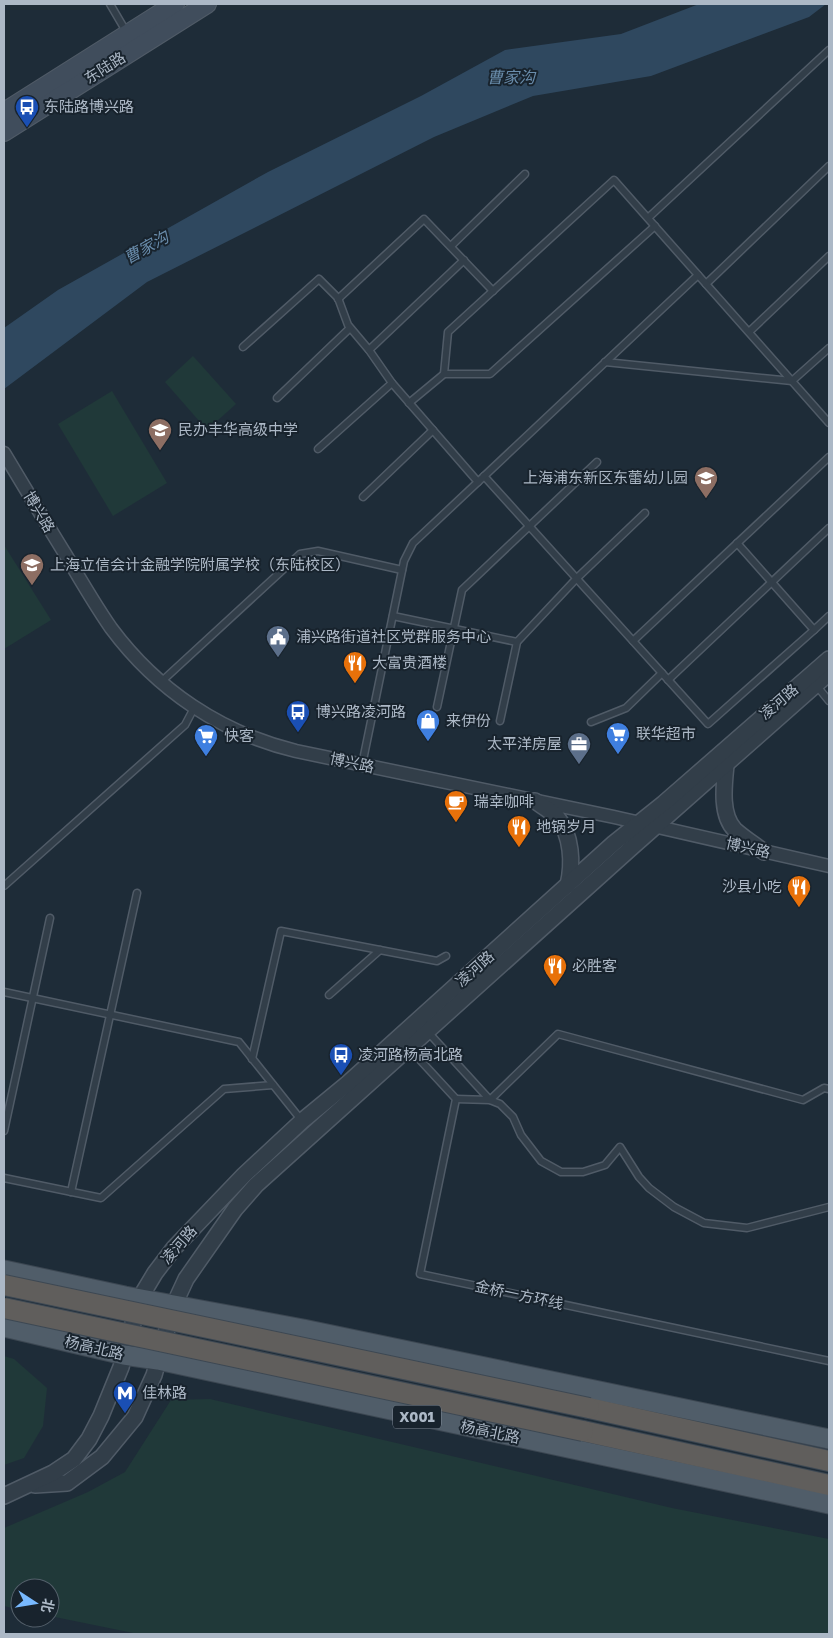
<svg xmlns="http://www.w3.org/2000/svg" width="833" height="1638" font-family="'Golos Text','Noto Sans SC',sans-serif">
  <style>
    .green { fill: #203939 }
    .water { fill: #2f485f }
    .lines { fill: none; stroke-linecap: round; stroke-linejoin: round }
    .service-casing { stroke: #505b67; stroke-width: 9 }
    .minor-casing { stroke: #505b67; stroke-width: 15 }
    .tertiary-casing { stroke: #505b67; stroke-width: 18 }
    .secondary-casing { stroke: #505b67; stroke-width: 20 }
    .primary-casing { stroke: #3c4752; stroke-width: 21 }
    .trunk-casing { stroke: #3d4853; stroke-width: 22 }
    .service { stroke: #323e49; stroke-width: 6 }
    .minor { stroke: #323e49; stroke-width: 12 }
    .tertiary { stroke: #323e49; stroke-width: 15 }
    .secondary { stroke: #404d5c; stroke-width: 18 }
    .primary { stroke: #505d69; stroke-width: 19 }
    .trunk { stroke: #605e5c; stroke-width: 20 }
    .trunk-bridge-casing { stroke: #3d4853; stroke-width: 22; stroke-linecap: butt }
    .trunk-bridge { stroke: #605e5c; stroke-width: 20 }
    .labels { text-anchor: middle; stroke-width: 4; stroke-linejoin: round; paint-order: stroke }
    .shield { fill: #18232d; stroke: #808b98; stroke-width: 1 }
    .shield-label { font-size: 14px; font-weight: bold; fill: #acb8c6 }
    .street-label { font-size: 15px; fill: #acb8c6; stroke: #18232d }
    .poi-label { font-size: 15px; fill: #acb8c6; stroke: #18232d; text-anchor: start }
    .water-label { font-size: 16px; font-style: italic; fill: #6a8dac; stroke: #18232d }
  </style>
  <rect width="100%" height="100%" fill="#1e2c38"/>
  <g class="green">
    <path d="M193 356 236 404 207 430 165 382Z"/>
    <path d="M112 391 167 483 113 516 58 424Z"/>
    <path d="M4 545 51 620 4 649Z"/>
    <path d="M4 1356 14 1359 47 1388 43 1426 24 1458 4 1465Z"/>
    <path d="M210 1399 672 1508 829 1539V1634H138L50 1616V1588H20V1610L4 1606V1528L88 1492 125 1472 171 1400Z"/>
  </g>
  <path class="water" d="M699 4H826L809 17 651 76 533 96 434 137 147 282 4 389V328L58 290 268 172 421 96 505 50 621 34Z"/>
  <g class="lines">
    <g class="service-casing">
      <g id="service">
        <path d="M110 4 127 33"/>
        <path d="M648 218 829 50"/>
        <path d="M451 246 525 174"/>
        <path d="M706 284 829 166"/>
        <path d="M338 299 424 219 493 291"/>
        <path d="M749 332 829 256"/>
        <path d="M243 347 319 279 338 298 348 325 369 350 392 383 478 482"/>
        <path d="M369 350 464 260"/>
        <path d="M605 362 792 381 829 348"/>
        <path d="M444 374 448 332 614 180 829 423"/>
        <path d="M277 398 350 328"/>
        <path d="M409 403 444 374H490L655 226"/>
        <path d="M318 449 392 383"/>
        <path d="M484 476 708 724 814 630 737 543"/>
        <path d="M363 497 433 430"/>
        <path d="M393 616 517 642"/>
        <path d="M814 630 829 616"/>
        <path d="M633 641 829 457"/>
        <path d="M668 680 829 528"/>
        <path d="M161 682 300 554 318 551 402 570"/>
        <path d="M816 685 829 701"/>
        <path d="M437 707 462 590 597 462"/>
        <path d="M500 721 517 642 576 579 645 513"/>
        <path d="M591 722 626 708 662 673"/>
        <path d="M362 765 404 561 413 543 698 275"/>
        <path d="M4 886 185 725 194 708"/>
        <path d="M4 992 239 1042 302 1121"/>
        <path d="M329 995 380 950"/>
        <path d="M427 1031 490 1100 558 1034 803 1100 824 1088 829 1089"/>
        <path d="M409 1048 456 1099 420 1274 829 1361"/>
        <path d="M252 1059 281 931 437 961 446 956"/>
        <path d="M456 1099 490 1100 500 1104 513 1117 521 1135 541 1161 561 1172H583L605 1165 620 1147 639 1177 649 1188 674 1207 704 1223 747 1228 829 1207"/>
        <path d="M4 1131 50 918"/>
        <path d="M4 1178 101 1198 224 1089 273 1085"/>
        <path d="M71 1192 137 893"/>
      </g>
    </g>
    <g class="minor-casing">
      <path id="minor" d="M4 453C25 488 46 523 67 557 81 581 95 605 111 628 157 690 221 733 296 751L614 817 829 866"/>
    </g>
    <g class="tertiary-casing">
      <g id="tertiary">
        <path d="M726 765C724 785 720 815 735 830 744 838 755 845 764 852"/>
        <path d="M535 801C542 806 551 811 557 817 572 835 573 864 568 885"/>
        <path d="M35 1485 67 1483 102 1457 135 1417 154 1375 174 1305 186 1279 235 1209 256 1185 631 848 829 673"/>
        <path d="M4 1496 53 1473 74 1459 89 1439 101 1416 121 1367 140 1298 155 1273 174 1248 244 1175 302 1121 347 1084 614 843 664 803 829 659"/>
      </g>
    </g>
    <g class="secondary-casing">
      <g id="secondary">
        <path d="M4 112 175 4"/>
        <path d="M4 132 207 4"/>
      </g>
    </g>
    <g class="primary-casing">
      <g id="primary">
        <path d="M4 1270 125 1296 303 1329 829 1439"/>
        <path d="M4 1327 124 1355 158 1360 829 1504"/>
      </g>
    </g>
    <g class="trunk-casing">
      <g id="trunk">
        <path d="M589 1408 829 1461"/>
        <path d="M583 1431 829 1485"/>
      </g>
    </g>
    <use href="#service" class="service"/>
    <use href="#minor" class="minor"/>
    <use href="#tertiary" class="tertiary"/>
    <use href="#secondary" class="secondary"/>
    <use href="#primary" class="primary"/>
    <use href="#trunk" class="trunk"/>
    <g class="trunk-bridge-casing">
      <g id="trunk-bridge">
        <path d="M4 1285 589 1408"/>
        <path d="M4 1308 583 1431"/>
      </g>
    </g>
    <use href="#trunk-bridge" class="trunk-bridge"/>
  </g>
  <defs>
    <g id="bus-pin" transform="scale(1.25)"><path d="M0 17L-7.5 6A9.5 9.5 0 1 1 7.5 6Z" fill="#1a4fb4" stroke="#18232d"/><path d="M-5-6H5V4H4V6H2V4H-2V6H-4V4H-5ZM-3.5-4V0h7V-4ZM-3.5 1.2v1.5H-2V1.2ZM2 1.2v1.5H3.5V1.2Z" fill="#fff"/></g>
    <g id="school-pin" transform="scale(1.25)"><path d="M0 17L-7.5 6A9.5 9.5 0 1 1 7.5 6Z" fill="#8d6e63" stroke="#18232d"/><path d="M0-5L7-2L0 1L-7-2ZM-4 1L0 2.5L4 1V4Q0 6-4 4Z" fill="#fff"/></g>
    <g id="civic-pin" transform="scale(1.25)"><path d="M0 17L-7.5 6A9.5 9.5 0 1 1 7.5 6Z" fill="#5c6f8a" stroke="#18232d"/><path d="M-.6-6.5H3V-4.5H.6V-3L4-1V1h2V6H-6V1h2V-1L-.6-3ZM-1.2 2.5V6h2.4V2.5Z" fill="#fff"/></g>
    <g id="restaurant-pin" transform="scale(1.25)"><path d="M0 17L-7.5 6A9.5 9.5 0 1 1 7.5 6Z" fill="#e8710a" stroke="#18232d"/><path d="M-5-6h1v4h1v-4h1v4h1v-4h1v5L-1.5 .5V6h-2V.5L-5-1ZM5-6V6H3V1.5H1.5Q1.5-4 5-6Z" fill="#fff"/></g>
    <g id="shop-pin" transform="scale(1.25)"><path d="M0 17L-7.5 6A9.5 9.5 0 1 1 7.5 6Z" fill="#3f7fe0" stroke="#18232d"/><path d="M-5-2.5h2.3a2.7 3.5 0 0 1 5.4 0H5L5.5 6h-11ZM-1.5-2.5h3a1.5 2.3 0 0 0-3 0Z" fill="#fff"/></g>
    <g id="supermarket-pin" transform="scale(1.25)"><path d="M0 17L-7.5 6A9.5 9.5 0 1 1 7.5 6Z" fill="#3f7fe0" stroke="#18232d"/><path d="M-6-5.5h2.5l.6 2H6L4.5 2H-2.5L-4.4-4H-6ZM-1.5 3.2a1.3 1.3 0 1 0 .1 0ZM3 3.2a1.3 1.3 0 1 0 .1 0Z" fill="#fff"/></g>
    <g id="office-pin" transform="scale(1.25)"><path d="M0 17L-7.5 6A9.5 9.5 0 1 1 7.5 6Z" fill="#5c6f8a" stroke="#18232d"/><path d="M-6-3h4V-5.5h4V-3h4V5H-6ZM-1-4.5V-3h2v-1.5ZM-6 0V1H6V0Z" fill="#fff"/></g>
    <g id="cafe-pin" transform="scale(1.25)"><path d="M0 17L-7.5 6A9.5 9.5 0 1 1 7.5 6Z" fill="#e8710a" stroke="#18232d"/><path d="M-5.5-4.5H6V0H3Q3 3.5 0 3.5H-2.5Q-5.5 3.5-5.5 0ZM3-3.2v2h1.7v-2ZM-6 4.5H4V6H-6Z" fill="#fff"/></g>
    <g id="metro-pin" transform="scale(1.25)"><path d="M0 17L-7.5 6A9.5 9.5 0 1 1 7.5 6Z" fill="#1a4fb4" stroke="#18232d"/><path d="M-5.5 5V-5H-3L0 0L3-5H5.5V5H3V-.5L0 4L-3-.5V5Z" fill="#fff"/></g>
  </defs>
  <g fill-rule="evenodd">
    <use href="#bus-pin" x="27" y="107"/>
    <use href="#school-pin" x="160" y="430"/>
    <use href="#school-pin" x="706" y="478"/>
    <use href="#school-pin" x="32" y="565"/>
    <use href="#civic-pin" x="278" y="637"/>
    <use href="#restaurant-pin" x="355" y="663"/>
    <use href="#bus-pin" x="298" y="712"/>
    <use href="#shop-pin" x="428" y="721"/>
    <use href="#supermarket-pin" x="618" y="734"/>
    <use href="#supermarket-pin" x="206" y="736"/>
    <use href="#office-pin" x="579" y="744"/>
    <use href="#cafe-pin" x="456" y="802"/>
    <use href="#restaurant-pin" x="519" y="827"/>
    <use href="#restaurant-pin" x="799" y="887"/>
    <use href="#restaurant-pin" x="555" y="966"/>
    <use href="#bus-pin" x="341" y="1055"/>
    <use href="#metro-pin" x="125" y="1393"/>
  </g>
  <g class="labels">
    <rect class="shield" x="393" y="1405.5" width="48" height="23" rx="4"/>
    <g class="shield-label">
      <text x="417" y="1422">X001</text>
    </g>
    <g class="street-label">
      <text transform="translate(105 68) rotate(-32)" y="5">东陆路</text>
      <text transform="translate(39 512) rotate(59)" y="5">博兴路</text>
      <text transform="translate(779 702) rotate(-41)" y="5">凌河路</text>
      <text transform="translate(352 763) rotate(12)" y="5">博兴路</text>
      <text transform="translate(748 848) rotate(13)" y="5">博兴路</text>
      <text transform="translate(475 969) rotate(-42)" y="5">凌河路</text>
      <text transform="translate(179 1245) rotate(-49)" y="5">凌河路</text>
      <text transform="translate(519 1295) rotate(12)" y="5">金桥一方环线</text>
      <text transform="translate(94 1348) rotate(13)" y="5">杨高北路</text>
      <text transform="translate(490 1432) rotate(12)" y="5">杨高北路</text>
    </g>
    <g class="poi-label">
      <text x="44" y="112">东陆路博兴路</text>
      <text x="178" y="435">民办丰华高级中学</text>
      <text x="688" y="483" text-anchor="end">上海浦东新区东蕾幼儿园</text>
      <text x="50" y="570">上海立信会计金融学院附属学校（东陆校区）</text>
      <text x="296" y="642">浦兴路街道社区党群服务中心</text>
      <text x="372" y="668">大富贵酒楼</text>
      <text x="316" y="717">博兴路凌河路</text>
      <text x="446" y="726">来伊份</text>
      <text x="636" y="739">联华超市</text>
      <text x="224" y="741">快客</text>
      <text x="562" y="749" text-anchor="end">太平洋房屋</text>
      <text x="474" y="807">瑞幸咖啡</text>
      <text x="536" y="832">地锅岁月</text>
      <text x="782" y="892" text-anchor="end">沙县小吃</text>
      <text x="572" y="971">必胜客</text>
      <text x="358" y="1060">凌河路杨高北路</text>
      <text x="142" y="1398">佳林路</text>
    </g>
    <g class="water-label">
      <text x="511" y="83">曹家沟</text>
      <text transform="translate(146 247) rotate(-29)" y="6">曹家沟</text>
    </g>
  </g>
  <rect width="833" height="1638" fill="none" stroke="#acb8c6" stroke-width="10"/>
  <g transform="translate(35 1603) rotate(102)"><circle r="24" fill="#18232d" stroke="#535f6a"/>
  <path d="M0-4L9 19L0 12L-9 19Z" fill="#78b9ff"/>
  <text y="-8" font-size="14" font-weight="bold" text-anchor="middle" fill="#acb8c6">北</text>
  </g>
</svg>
